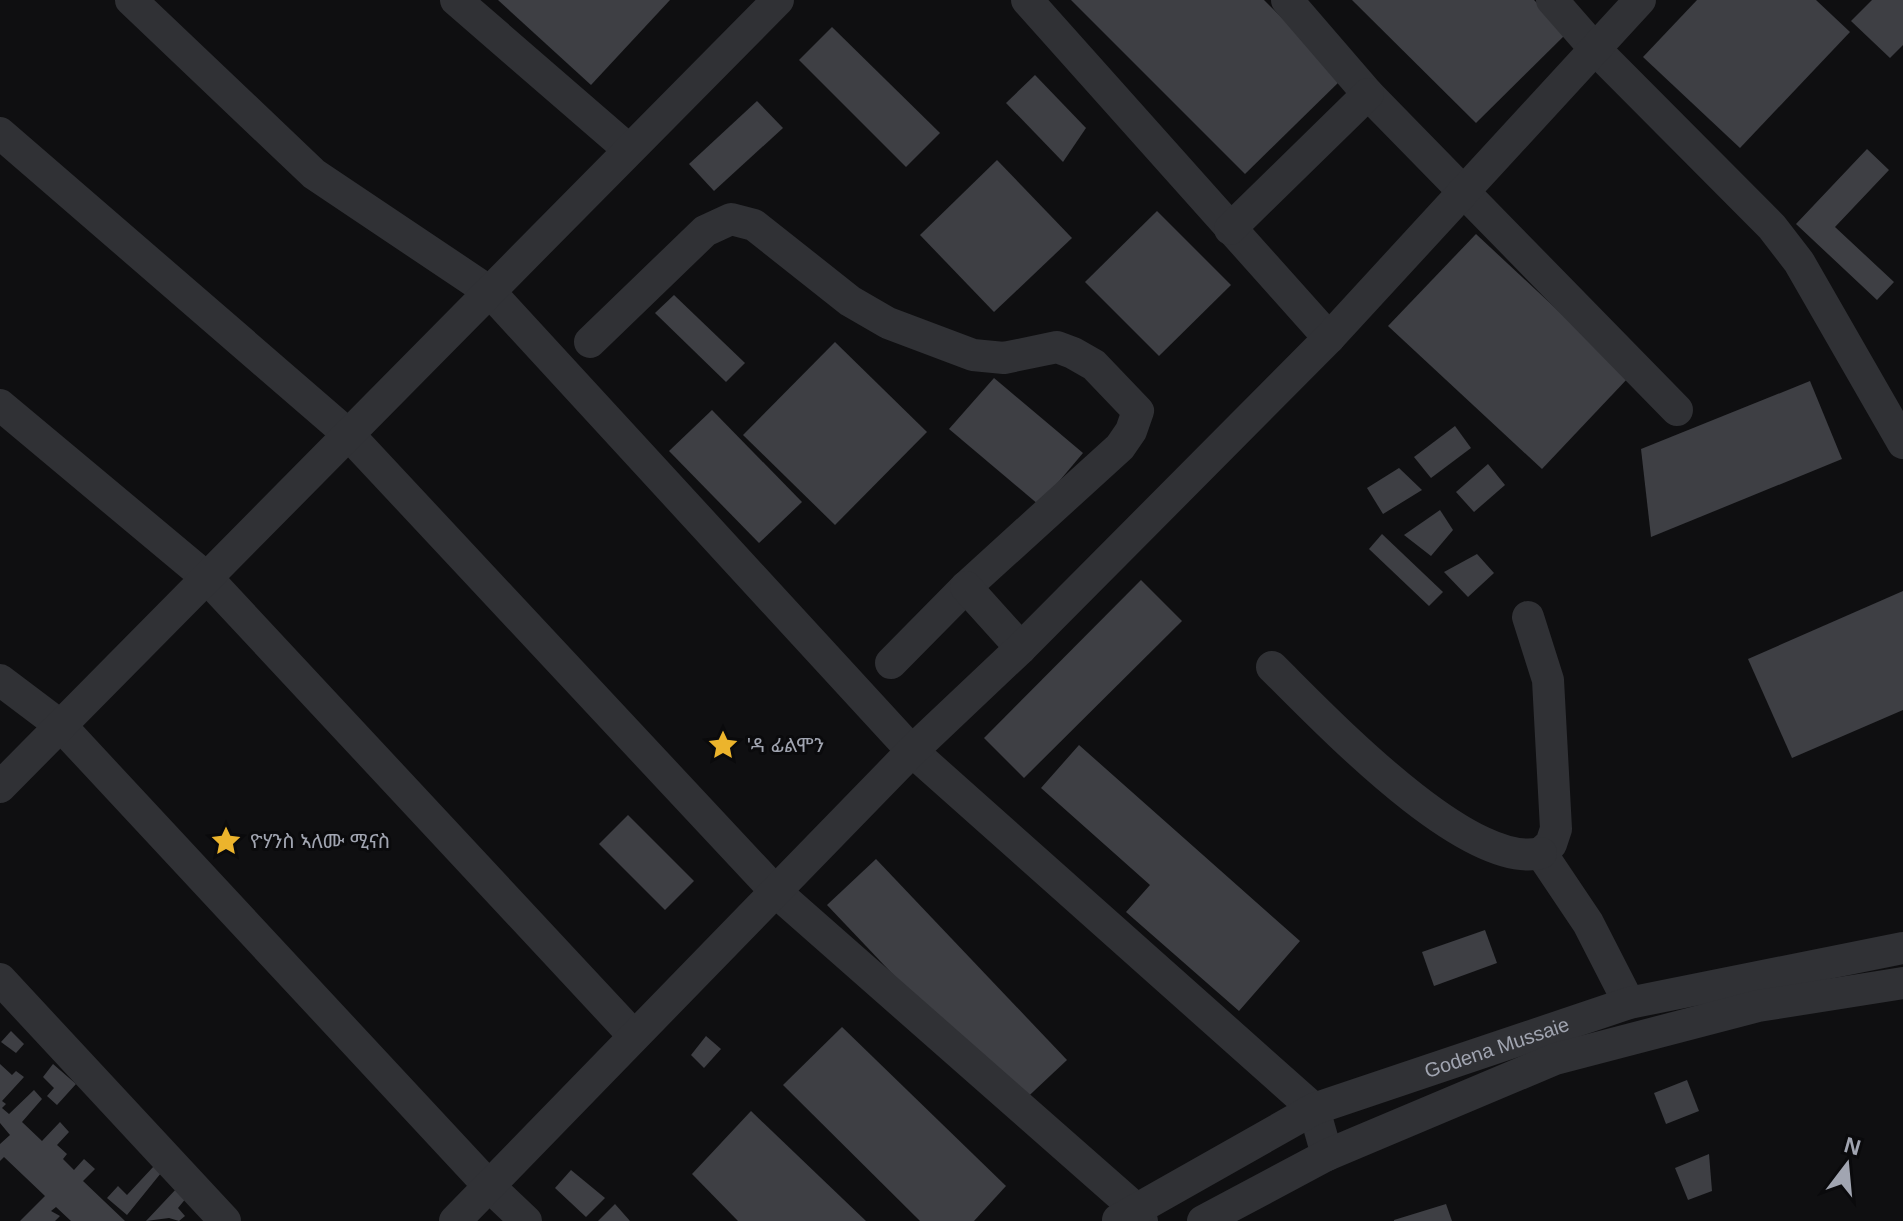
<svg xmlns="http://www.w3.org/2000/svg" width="1903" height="1221" font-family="Helvetica,'Noto Sans Ethiopic',sans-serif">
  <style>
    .building { fill: #3e3f44 }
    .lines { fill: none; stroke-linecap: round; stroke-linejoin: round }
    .minor { stroke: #303135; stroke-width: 32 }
    .labels { text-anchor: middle; stroke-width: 6; stroke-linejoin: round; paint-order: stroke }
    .poi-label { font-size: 20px; fill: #a1a5b1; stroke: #0a0a0c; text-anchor: start }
    .street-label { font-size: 20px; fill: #a1a5b1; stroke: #0a0a0c }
  </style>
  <rect width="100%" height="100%" fill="#0f0f11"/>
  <g class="building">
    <path d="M498 0H670L591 85Z"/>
    <path d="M1071 0H1264L1343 78 1245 174Z"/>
    <path d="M1352 0H1534L1567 33 1476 123Z"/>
    <path d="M1697 0H1816L1850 32 1740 148 1643 57Z"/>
    <path d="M1872 0H1903V45L1890 58 1851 21Z"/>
    <path d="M832 27 940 133 906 167 799 60Z"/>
    <path d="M1035 75 1086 128 1063 162 1006 103Z"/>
    <path d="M757 101 783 128 714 191 689 164Z"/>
    <path d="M1867 149 1889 170 1835 227 1894 282 1877 300 1796 224Z"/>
    <path d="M997 160 1072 238 994 312 920 235Z"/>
    <path d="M1157 211 1231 285 1159 356 1085 282Z"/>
    <path d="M1476 234 1629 377 1542 469 1388 326Z"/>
    <path d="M674 295 745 363 726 382 655 313Z"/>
    <path d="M835 342 927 432 835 525 743 435Z"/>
    <path d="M994 378 1083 453 1039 505 949 429Z"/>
    <path d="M1810 381 1842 459 1651 537 1641 449Z"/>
    <path d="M712 410 802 502 759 543 669 451Z"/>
    <path d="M1455 426 1471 448 1431 478 1414 457Z"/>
    <path d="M1488 464 1505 485 1474 512 1456 492Z"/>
    <path d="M1399 468 1422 490 1383 514 1367 488Z"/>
    <path d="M1440 510 1453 530 1431 556 1404 535Z"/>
    <path d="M1382 534 1443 592 1429 606 1369 549Z"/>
    <path d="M1477 554 1494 573 1468 597 1444 572Z"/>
    <path d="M1141 580 1182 621 1024 778 984 738Z"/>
    <path d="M1903 591V710L1792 758 1748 659Z"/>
    <path d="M1079 745 1300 941 1239 1011 1126 912 1150 885 1041 788Z"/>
    <path d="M628 815 694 881 665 910 599 844Z"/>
    <path d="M876 859 1067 1060 1018 1106 827 905Z"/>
    <path d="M1485 930 1497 963 1434 986 1422 952Z"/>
    <path d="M842 1027 1006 1186 974 1221H920L783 1085Z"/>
    <path d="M11 1031 24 1044 16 1053 1 1042Z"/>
    <path d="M706 1036 721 1049 704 1068 691 1055Z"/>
    <path d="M0 1064 12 1075 16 1071 24 1077 2 1101 6 1104 2 1108 9 1114 34 1090 42 1099 22 1122 42 1141 60 1122 69 1132 57 1145 67 1154 63 1159 74 1170 84 1159 95 1169 83 1181 125 1221H71L56 1207 51 1211 60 1216 55 1221H20L45 1196 4 1157 0 1161V1144L10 1135 0 1123Z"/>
    <path d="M53 1064 76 1084 57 1105 47 1096 54 1088 43 1077Z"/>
    <path d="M1687 1080 1699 1111 1666 1124 1654 1093Z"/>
    <path d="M751 1111 866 1221H738L692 1174Z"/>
    <path d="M1709 1154 1712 1191 1688 1200 1675 1168Z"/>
    <path d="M154 1166 161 1173 127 1215 107 1198 118 1186 127 1195Z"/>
    <path d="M571 1170 605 1198 586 1217 555 1188Z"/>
    <path d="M178 1187 187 1197 178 1208 185 1216 179 1221 169 1218 146 1221Z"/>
    <path d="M615 1204 630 1221H598Z"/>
    <path d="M1446 1204 1452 1221H1394V1220Z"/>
  </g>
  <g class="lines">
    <g class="minor">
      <path d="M131 0 314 174 490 292 912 751 1314 1109 1327 1155"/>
      <path d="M456 0 628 149"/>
      <path d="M1027 0 1329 338"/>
      <path d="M1287 0 1368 94 1677 410"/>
      <path d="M1552 0 1594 48 1772 227 1799 262 1903 443"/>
      <path d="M0 133 349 435 776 892 1135 1208 1142 1221"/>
      <path d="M1230 229 1368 94"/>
      <path d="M590 342 705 231 731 219 754 225 850 301 888 323 973 355 1004 358 1057 347 1073 353 1094 365 1138 411 1131 431 1120 447 966 587 891 663"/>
      <path d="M0 405 207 578 634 1036"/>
      <path d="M966 587 1021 648"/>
      <path d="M1528 617 1548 680 1556 829 1551 844 1541 853 1588 923 1629 1003"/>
      <path d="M1272 667C1322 716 1468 872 1541 853"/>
      <path d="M0 680 61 726 489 1186 526 1221"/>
      <path d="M0 787 778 0"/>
      <path d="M0 979 225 1221"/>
      <path id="s1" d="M1118 1220 1314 1109 1629 1003 1903 948"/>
      <path d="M455 1221 912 751 1021 648 1329 338 1640 0"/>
      <path d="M1203 1221 1327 1155 1555 1059 1758 1006 1903 983"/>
    </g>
  </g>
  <defs>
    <g id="sight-bare" transform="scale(2.4)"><path d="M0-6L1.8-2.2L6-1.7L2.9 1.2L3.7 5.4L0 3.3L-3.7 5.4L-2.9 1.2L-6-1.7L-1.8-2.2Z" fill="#ecb42c" stroke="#0a0a0c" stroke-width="2.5" paint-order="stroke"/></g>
  </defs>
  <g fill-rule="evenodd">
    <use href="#sight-bare" x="723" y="745"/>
    <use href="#sight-bare" x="226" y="841"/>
  </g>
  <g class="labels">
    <g class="poi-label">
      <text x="747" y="752">'ዳ ፊልሞን</text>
      <text x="250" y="848">ዮሃንስ ኣለሙ ሚናስ</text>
    </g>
    <g class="street-label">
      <text dy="7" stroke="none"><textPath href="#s1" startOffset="418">Godena Mussaie</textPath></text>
    </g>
  </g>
  <g transform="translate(1847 1165) rotate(16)" stroke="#0a0a0c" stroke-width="6" paint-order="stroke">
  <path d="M0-6L14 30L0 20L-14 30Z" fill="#a1a5b1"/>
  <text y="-12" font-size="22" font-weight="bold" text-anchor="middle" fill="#a1a5b1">N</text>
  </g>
</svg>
